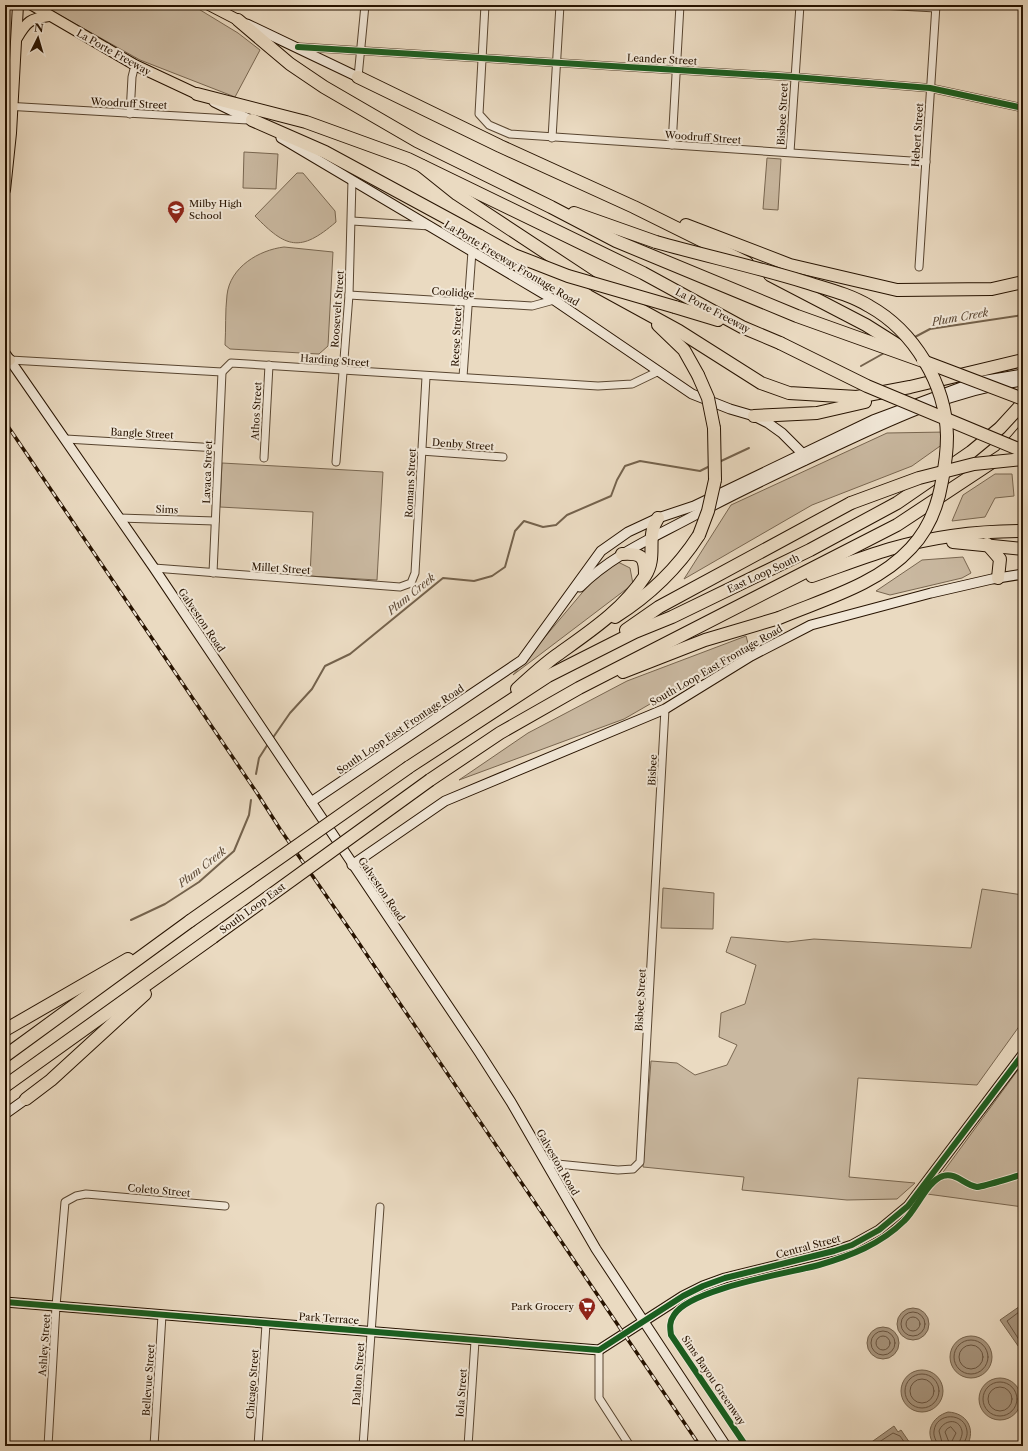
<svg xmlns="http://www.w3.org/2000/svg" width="1028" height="1451" font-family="'Libre Caslon Text',serif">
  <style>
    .green { fill: #c9b8a0; stroke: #786650 }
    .water { fill: #a8967f; stroke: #74624c }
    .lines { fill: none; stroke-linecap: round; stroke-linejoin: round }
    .shore { stroke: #685440; stroke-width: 1 }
    .stream { stroke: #74624c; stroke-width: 2 }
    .street-casing { stroke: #584530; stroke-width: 9 }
    .secondary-casing { stroke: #271300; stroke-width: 11 }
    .primary-casing { stroke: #271300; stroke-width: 12 }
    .highway-casing { stroke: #271300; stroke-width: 14 }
    .street { stroke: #f1e7d7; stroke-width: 7 }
    .secondary { stroke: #f1e7d7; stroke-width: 9 }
    .primary { stroke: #eadac1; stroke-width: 10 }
    .highway { stroke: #eadac1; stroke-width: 12 }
    .rail-casing { stroke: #271300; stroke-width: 3.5 }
    .rail { stroke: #f1e7d7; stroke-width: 2; stroke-dasharray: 6; stroke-linecap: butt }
    .highway-bridge-casing { stroke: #271300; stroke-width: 14; stroke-linecap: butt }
    .highway-bridge { stroke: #eadac1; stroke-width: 12 }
    .cycleway-casing { stroke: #f1e7d7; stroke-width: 8 }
    .cycleway { stroke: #1b5e20; stroke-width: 6 }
    .labels { text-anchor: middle; stroke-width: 4; stroke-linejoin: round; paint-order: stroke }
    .street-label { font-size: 10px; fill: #271300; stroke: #f1e7d7 }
    .poi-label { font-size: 10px; fill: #271300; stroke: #f1e7d7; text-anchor: start }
    .water-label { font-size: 11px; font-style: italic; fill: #5b4733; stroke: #f1e7d7 }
  </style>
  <rect width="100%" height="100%" fill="#eadac1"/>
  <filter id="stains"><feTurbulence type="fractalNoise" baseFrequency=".005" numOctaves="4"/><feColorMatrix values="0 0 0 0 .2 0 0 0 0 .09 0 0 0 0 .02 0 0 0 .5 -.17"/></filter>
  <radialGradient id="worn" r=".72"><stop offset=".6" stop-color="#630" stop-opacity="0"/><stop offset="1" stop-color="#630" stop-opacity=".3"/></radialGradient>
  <g class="green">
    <path d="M45 5H192L238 33 260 50 235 97 140 60 47 8Z"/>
    <path d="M244 152 278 154 276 189 243 188Z"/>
    <path d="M767 158 781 159 778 210 763 209Z"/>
    <path d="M297 173H303L335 211 336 222C300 253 286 248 255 216Z"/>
    <path d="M284 247 333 252 328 346 319 354 230 349 225 345C226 329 225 312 227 295 230 267 259 250 284 247Z"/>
    <path d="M946 432 943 444 912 466 812 505 684 579 731 505 887 433Z"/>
    <path d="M222 463 383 472 377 580 310 576 313 512 220 507Z"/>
    <path d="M995 474H1012L1014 496 995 498 985 517 952 521 963 495Z"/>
    <path d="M963 557 971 573 962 578 890 595 876 591 922 560Z"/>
    <path d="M618 562 630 568 633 584 513 675 592 581Z"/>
    <path d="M746 636 749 647 624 719 459 780 528 733 627 681Z"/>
    <path d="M663 888 714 893 713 929 661 928Z"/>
    <path d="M982 889 1023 895V1021L977 1085 858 1078 849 1177 915 1183 897 1199 847 1200 742 1190 744 1177 643 1167 651 1061 677 1063 695 1075 727 1065 737 1045 719 1037 721 1013 745 1004 756 965 726 952 731 937 788 942 814 939 971 948Z"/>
    <path d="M1023 1063V1207L927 1194Z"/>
  </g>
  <g class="water">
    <path d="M1023 1304V1353L1000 1320Z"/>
    <circle cx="913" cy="1324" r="16"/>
    <circle cx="883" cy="1343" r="16"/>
    <circle cx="971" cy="1357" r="21"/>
    <circle cx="922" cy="1391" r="21"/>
    <circle cx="1000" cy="1399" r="21"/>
    <path d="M948 1412C967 1413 976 1429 967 1446H935C924 1432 932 1417 948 1412Z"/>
    <path d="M894 1426 898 1432 901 1430 912 1446H866Z"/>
  </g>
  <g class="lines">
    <g class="shore">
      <path d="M1023 1309 1007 1321 1023 1346"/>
      <circle cx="913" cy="1324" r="12"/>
      <circle cx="913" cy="1324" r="7"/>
      <circle cx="883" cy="1343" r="12"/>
      <circle cx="883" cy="1343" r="7"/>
      <circle cx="971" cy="1357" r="17"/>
      <circle cx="971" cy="1357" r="12"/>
      <circle cx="922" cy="1391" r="17"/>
      <circle cx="922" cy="1391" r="12"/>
      <circle cx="1000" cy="1399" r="17"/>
      <circle cx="1000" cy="1399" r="12"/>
      <path d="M951 1427 956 1433 950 1445 945 1432 947 1429Z"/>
      <path d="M873 1446 893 1433 900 1436 907 1446"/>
      <path d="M938 1446C937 1441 933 1437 934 1431 936 1412 965 1412 967 1431 968 1437 964 1441 963 1446"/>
      <path d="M943 1446 939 1431C943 1420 959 1417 962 1431 963 1436 959 1441 958 1446"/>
    </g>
    <g class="stream">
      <path d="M913 338 930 329 1023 315"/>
      <path d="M861 366 886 352"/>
      <path d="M719 462 749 448"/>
      <path d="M272 739 290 713 312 689 325 666 350 654 443 578 474 581 492 576 505 567 515 531 524 521 543 527 556 525 567 515 611 496 617 480 625 466 640 461 700 471 710 466"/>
      <path d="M256 774 259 758 268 744"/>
      <path d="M131 920 165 904 199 882 234 851 249 815 251 800"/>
    </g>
    <g class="street-casing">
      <g id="street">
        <path d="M485 5 479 114 489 125 510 134 926 162"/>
        <path d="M880 5 936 8"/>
        <path d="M299 47 794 77 930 88 1023 108"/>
        <path d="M358 77 365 5"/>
        <path d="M5 106 248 120"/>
        <path d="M130 114 132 77 135 65"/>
        <path d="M552 138 560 5"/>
        <path d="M672 145 680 5"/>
        <path d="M790 152 800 5"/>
        <path d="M352 221 430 226"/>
        <path d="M919 267 936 5"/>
        <path d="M349 295 532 306 554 300"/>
        <path d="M10 360 222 372 231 363 598 386 632 384 659 371"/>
        <path d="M463 377 472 251"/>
        <path d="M66 439 218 448"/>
        <path d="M421 451 503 457"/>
        <path d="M264 458 269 365"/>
        <path d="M336 462 349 295 352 180"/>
        <path d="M119 518 215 521"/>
        <path d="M154 568 400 587 411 583 415 573 426 377"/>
        <path d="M213 573 222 372"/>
        <path d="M547 1163 618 1170 633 1169 640 1162 665 709"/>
        <path d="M599 1350V1398L630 1446"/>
        <path d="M48 1446 56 1306 65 1202 76 1196 86 1194 225 1206"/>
        <path d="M154 1446 162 1315"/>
        <path d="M258 1446 266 1324"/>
        <path d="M363 1446 380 1207"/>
        <path d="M468 1446 475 1341"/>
      </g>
    </g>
    <g class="secondary-casing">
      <g id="secondary">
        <path d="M247 24 358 77"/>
        <path d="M214 102 257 123"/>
        <path d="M281 138 554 300 692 394 730 409 754 416 768 423 782 433 802 453 805 460"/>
        <path d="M5 353 154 568 479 1052 511 1102 596 1249 726 1446"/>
        <path d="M580 587C613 554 657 536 697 514 743 489 791 467 838 445 897 417 958 389 1023 381"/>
        <path d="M311 802 522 660 601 551 628 532 658 518 694 506 873 420 975 382 1023 374"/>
        <path d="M352 865 445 801 665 709 751 656 811 625 931 593 992 579 1023 574"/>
        <path d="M5 1114 26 1099"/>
        <path d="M5 1302 599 1350 683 1296 703 1286 725 1278 834 1251 852 1245 879 1230 908 1206 1023 1054"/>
      </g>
    </g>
    <g class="primary-casing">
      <g id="primary">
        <path d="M32 5 135 65 197 94"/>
        <path d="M209 5 238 20"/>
        <path d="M17 38C27 21 30 19 49 16"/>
        <path d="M5 190 11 133 18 5"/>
        <path d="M5 361 10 360"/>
      </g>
    </g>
    <g class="highway-casing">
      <g id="highway">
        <path d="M238 20 290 64 324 87 417 141 551 207 616 241 797 316 923 361"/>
        <path d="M358 77 500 146 634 207 747 263"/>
        <path d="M197 94 306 122 408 159 643 273 742 327 780 343"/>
        <path d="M252 120 325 152 480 236"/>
        <path d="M422 166 457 194 595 285 679 331 761 383 789 393 857 397 910 387 1023 360"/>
        <path d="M574 213 656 242"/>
        <path d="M686 225 790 265 897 290 992 289 1023 282"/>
        <path d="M770 275 866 325 904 349"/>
        <path d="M675 307 718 320"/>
        <path d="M658 325 684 350 698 375"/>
        <path d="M754 416 817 413 865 402"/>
        <path d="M714 428 715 480"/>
        <path d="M953 542 1023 549"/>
        <path d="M987 544 1000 559 998 578"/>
        <path d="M622 554C641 553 645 556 645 574"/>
        <path d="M812 576C838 567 863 557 890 549 932 537 979 531 1023 531"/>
        <path d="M615 617C650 595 677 569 699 535"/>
        <path d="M626 630 659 607 851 503"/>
        <path d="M623 672 705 640 779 618"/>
        <path d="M517 689C530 677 543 665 557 655 589 632 623 610 645 576 658 556 645 537 658 518"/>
        <path d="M409 767 548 676 635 632 672 617 810 550 897 503 971 452 1000 428 1023 403"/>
        <path d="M430 780 500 733 579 688 897 525 1003 455 1023 432"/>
        <path d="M5 1030 128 959"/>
        <path d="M5 1056 190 921"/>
        <path d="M5 1086 213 937"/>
        <path d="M26 1099 51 1080 145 994"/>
      </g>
    </g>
    <use href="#street" class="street"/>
    <use href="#secondary" class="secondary"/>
    <use href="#primary" class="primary"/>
    <use href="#highway" class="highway"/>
    <g class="rail-casing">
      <path id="rail" d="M5 422 257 793 280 829 350 930 700 1446"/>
    </g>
    <use href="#rail" class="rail"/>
    <g class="highway-bridge-casing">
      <g id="highway-bridge">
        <path d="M480 236 514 255 568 276 675 307"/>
        <path d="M656 242C706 256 756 267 805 282 827 289 849 294 869 306 914 331 946 384 947 436 947 451 945 466 942 481 938 505 928 530 911 548 877 585 824 599 779 618"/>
        <path d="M780 343 867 386 1023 451"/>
        <path d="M923 361 1023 399"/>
        <path d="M698 375 708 398 714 428"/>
        <path d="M851 503 919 478 974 464 1023 459"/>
        <path d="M699 535 708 511 715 480"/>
        <path d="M190 921 409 767"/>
        <path d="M213 937 430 780"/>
      </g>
    </g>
    <use href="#highway-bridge" class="highway-bridge"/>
    <g class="cycleway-casing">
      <g id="cycleway">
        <path d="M298 47 794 77 930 88 1023 108"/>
        <path d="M5 1302 599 1350 683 1296 703 1286 725 1278 834 1251 852 1245 879 1230 908 1206 1023 1054"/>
        <path d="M746 1446 671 1335C670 1328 669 1322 674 1315 689 1289 789 1273 819 1265 850 1256 881 1244 904 1221 916 1210 928 1180 943 1176 956 1172 964 1185 977 1187 981 1187 1018 1176 1023 1174"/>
      </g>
    </g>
    <use href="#cycleway" class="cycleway"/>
  </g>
  <defs>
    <g id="school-pin" transform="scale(0.9)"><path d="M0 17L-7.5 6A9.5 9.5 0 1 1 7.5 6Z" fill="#8f2418" stroke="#f1e7d7"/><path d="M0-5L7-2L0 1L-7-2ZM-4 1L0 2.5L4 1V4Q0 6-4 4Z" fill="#fff"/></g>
    <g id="supermarket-pin" transform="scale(0.9)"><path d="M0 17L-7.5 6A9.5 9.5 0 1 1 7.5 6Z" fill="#8f2418" stroke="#f1e7d7"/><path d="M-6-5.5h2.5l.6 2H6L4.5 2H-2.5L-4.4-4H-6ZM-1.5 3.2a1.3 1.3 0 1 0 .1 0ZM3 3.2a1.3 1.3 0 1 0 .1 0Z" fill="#fff"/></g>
  </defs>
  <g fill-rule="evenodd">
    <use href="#school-pin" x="176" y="209"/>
    <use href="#supermarket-pin" x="587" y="1306"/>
  </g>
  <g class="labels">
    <g class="street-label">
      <text transform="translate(114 52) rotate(29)" y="4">La Porte Freeway</text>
      <text transform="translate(662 59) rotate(3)" y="4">Leander Street</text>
      <text transform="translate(129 103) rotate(3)" y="4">Woodruff Street</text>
      <text transform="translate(782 114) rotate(-87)" y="4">Bisbee Street</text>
      <text transform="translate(917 135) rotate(-86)" y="4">Hebert Street</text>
      <text transform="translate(703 137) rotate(4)" y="4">Woodruff Street</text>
      <text transform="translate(512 263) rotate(31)" y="4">La Porte Freeway Frontage Road</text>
      <text transform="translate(453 292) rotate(4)" y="4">Coolidge</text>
      <text transform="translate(337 309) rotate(-86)" y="4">Roosevelt Street</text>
      <text transform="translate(713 310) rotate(28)" y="4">La Porte Freeway</text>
      <text transform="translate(456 337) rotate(-87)" y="4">Reese Street</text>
      <text transform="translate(335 360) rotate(4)" y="4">Harding Street</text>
      <text transform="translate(256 411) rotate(-87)" y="4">Athos Street</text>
      <text transform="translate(142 433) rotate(3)" y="4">Bangle Street</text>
      <text transform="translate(463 444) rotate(4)" y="4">Denby Street</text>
      <text transform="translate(207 472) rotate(-88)" y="4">Lavaca Street</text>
      <text transform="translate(410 483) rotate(-87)" y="4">Romans Street</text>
      <text transform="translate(167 509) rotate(2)" y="4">Sims</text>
      <text transform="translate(281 568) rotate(4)" y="4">Millet Street</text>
      <text transform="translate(763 573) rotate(-25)" y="4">East Loop South</text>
      <text transform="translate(202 620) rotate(56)" y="4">Galveston Road</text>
      <text transform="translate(716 665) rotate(-30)" y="4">South Loop East Frontage Road</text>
      <text transform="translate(400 729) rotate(-34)" y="4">South Loop East Frontage Road</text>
      <text transform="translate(652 770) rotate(-87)" y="4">Bisbee</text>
      <text transform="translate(382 889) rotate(56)" y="4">Galveston Road</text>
      <text transform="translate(252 908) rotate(-36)" y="4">South Loop East</text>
      <text transform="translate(640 1000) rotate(-87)" y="4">Bisbee Street</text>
      <text transform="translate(558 1162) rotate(60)" y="4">Galveston Road</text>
      <text transform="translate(159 1190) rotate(5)" y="4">Coleto Street</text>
      <text transform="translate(808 1246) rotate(-15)" y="4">Central Street</text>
      <text transform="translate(329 1318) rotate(4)" y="4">Park Terrace</text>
      <text transform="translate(44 1345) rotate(-86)" y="4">Ashley Street</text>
      <text transform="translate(358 1374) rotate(-86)" y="4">Dalton Street</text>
      <text transform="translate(148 1380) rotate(-86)" y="4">Bellevue Street</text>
      <text transform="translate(714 1380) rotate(56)" y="4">Sims Bayou Greenway</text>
      <text transform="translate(252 1384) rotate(-86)" y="4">Chicago Street</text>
      <text transform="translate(461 1393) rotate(-86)" y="4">Iola Street</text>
    </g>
    <g class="poi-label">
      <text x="189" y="207">Milby High<tspan x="189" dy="12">School</tspan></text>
      <text x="574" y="1310" text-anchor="end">Park Grocery</text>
    </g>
    <g class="water-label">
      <text transform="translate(960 317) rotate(-10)" y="4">Plum Creek</text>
      <text transform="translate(411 594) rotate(-39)" y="4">Plum Creek</text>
      <text transform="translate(202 867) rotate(-38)" y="4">Plum Creek</text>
    </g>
  </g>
  <rect width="1028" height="1451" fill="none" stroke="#eadac1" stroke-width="20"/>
  <rect x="6" y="6" width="1016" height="1439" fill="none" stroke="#271300" stroke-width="2"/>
  <rect x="10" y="10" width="1008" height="1431" fill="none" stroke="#271300"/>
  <g transform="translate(38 38) rotate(5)" stroke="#f1e7d7" stroke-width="3" paint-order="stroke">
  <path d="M0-3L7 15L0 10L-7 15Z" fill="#271300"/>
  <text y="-6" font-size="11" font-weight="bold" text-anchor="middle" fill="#271300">N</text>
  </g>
  <rect width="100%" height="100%" filter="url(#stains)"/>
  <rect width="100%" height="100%" fill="url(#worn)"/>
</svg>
